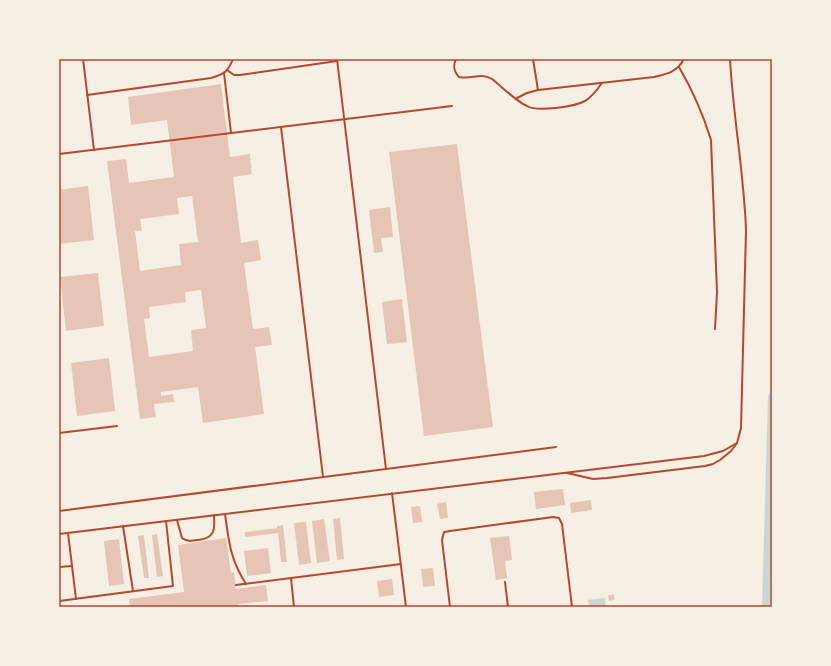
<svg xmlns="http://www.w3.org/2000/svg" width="831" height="666" font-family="Rubik,sans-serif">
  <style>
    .water { fill: #c9d6d2 }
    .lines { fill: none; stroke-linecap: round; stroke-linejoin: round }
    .canal { stroke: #c9d6d2; stroke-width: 8 }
    .building { fill: #e6c5b7; fill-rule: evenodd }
    .service { stroke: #b5482f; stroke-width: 2 }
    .neatline { fill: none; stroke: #b5482f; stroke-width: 1.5 }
  </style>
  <rect width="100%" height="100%" fill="#f6efe4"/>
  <path class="water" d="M605 598 606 607H589L588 600Z"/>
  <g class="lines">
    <path class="canal" d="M766 607 772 397"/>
  </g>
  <g class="building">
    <path d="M221 84 230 157 250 154 251 166 252 174 233 177 241 243 258 240 261 260 244 263 253 329 269 327 272 345 255 347 264 414 203 423 198 387 161 392V396L173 394 174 402 154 404 156 417 140 419 107 161 126 159 129 183 174 177 167 120 131 125 128 97ZM192 196 198 242 179 244 181 265 140 271 135 231H142L140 219 179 214 177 198ZM201 290 206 328 191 330 193 351 149 357 144 319 150 318 149 307 186 302 185 292Z"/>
    <path d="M457 144 493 427 424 436 389 152Z"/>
    <path d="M88 186 94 240 59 244V190Z"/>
    <path d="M390 207 393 237 381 238 383 252 374 253 369 210Z"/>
    <path d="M98 273 104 326 66 331 60 277Z"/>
    <path d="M402 299 407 342 387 344 382 302Z"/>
    <path d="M109 358 115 411 77 416 71 363Z"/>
    <path d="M563 489 565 505 536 509 534 492Z"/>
    <path d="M591 500 592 510 571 513 570 503Z"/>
    <path d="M446 502 448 518 440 519 437 504Z"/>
    <path d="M420 506 422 522 413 523 411 507Z"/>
    <path d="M340 518 344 559 337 560 333 519Z"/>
    <path d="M324 519 330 561 317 563 312 521Z"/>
    <path d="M306 522 311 563 299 565 294 523Z"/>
    <path d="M283 525 287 562H281L278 533 245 537V532L277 528V526Z"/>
    <path d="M157 534 163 576 157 577 152 535Z"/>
    <path d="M144 535 149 578H144L138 536Z"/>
    <path d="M509 536 512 560 505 561 507 578 496 580 490 538Z"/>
    <path d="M226 538 231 573 234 572 236 589 266 585 268 601 238 604 239 607H130L129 599 184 592 178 545Z"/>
    <path d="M119 539 124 584 109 586 104 541Z"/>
    <path d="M268 548 271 573 247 576 244 551Z"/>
    <path d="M433 568 435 586 423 587 421 569Z"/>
    <path d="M392 579 394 595 379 597 377 581Z"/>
    <path d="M608 595H614V600L609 601Z"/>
  </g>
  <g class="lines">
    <g class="service">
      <path d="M83 59 94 150"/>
      <path d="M337 59 386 469"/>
      <path d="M456 59C453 65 454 72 459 77 472 80 480 72 492 79 501 86 517 102 527 106 537 112 574 107 585 101 592 97 597 90 602 83"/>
      <path d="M533 59 538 90"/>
      <path d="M679 67C693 91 703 114 711 140L717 292 715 329"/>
      <path d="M227 70 234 75H240L337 61"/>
      <path d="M224 73 231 133"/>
      <path d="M87 95 211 78C224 74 228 72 233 59"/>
      <path d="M517 98 527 93 538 90 654 77C667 74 677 72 684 59"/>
      <path d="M281 127 323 477"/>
      <path d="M59 154 452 106"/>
      <path d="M59 433 117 426"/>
      <path d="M567 473 593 479 607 478 705 466 713 464 720 460 731 451 737 443 741 428 746 230C744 173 733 116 730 59"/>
      <path d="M392 493 406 607"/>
      <path d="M59 511 556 447"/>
      <path d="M225 514C229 542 230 559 246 584"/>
      <path d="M177 520 182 538C187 542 192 541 198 540 215 538 215 530 214 515"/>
      <path d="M123 526 133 591"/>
      <path d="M68 533 76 599"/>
      <path d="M59 534 704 456 723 451 737 443"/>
      <path d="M59 567 72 566"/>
      <path d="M291 578 294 607"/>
      <path d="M505 582 508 607"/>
      <path d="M236 585 401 564"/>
      <path d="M59 601 173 586 166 521"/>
      <path d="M450 607 442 540 444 532 450 531 553 517 559 518 562 524 572 607"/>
    </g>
  </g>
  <rect width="831" height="666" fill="none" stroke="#f6efe4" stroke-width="120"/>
  <rect x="60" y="60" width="711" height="546" class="neatline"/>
</svg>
